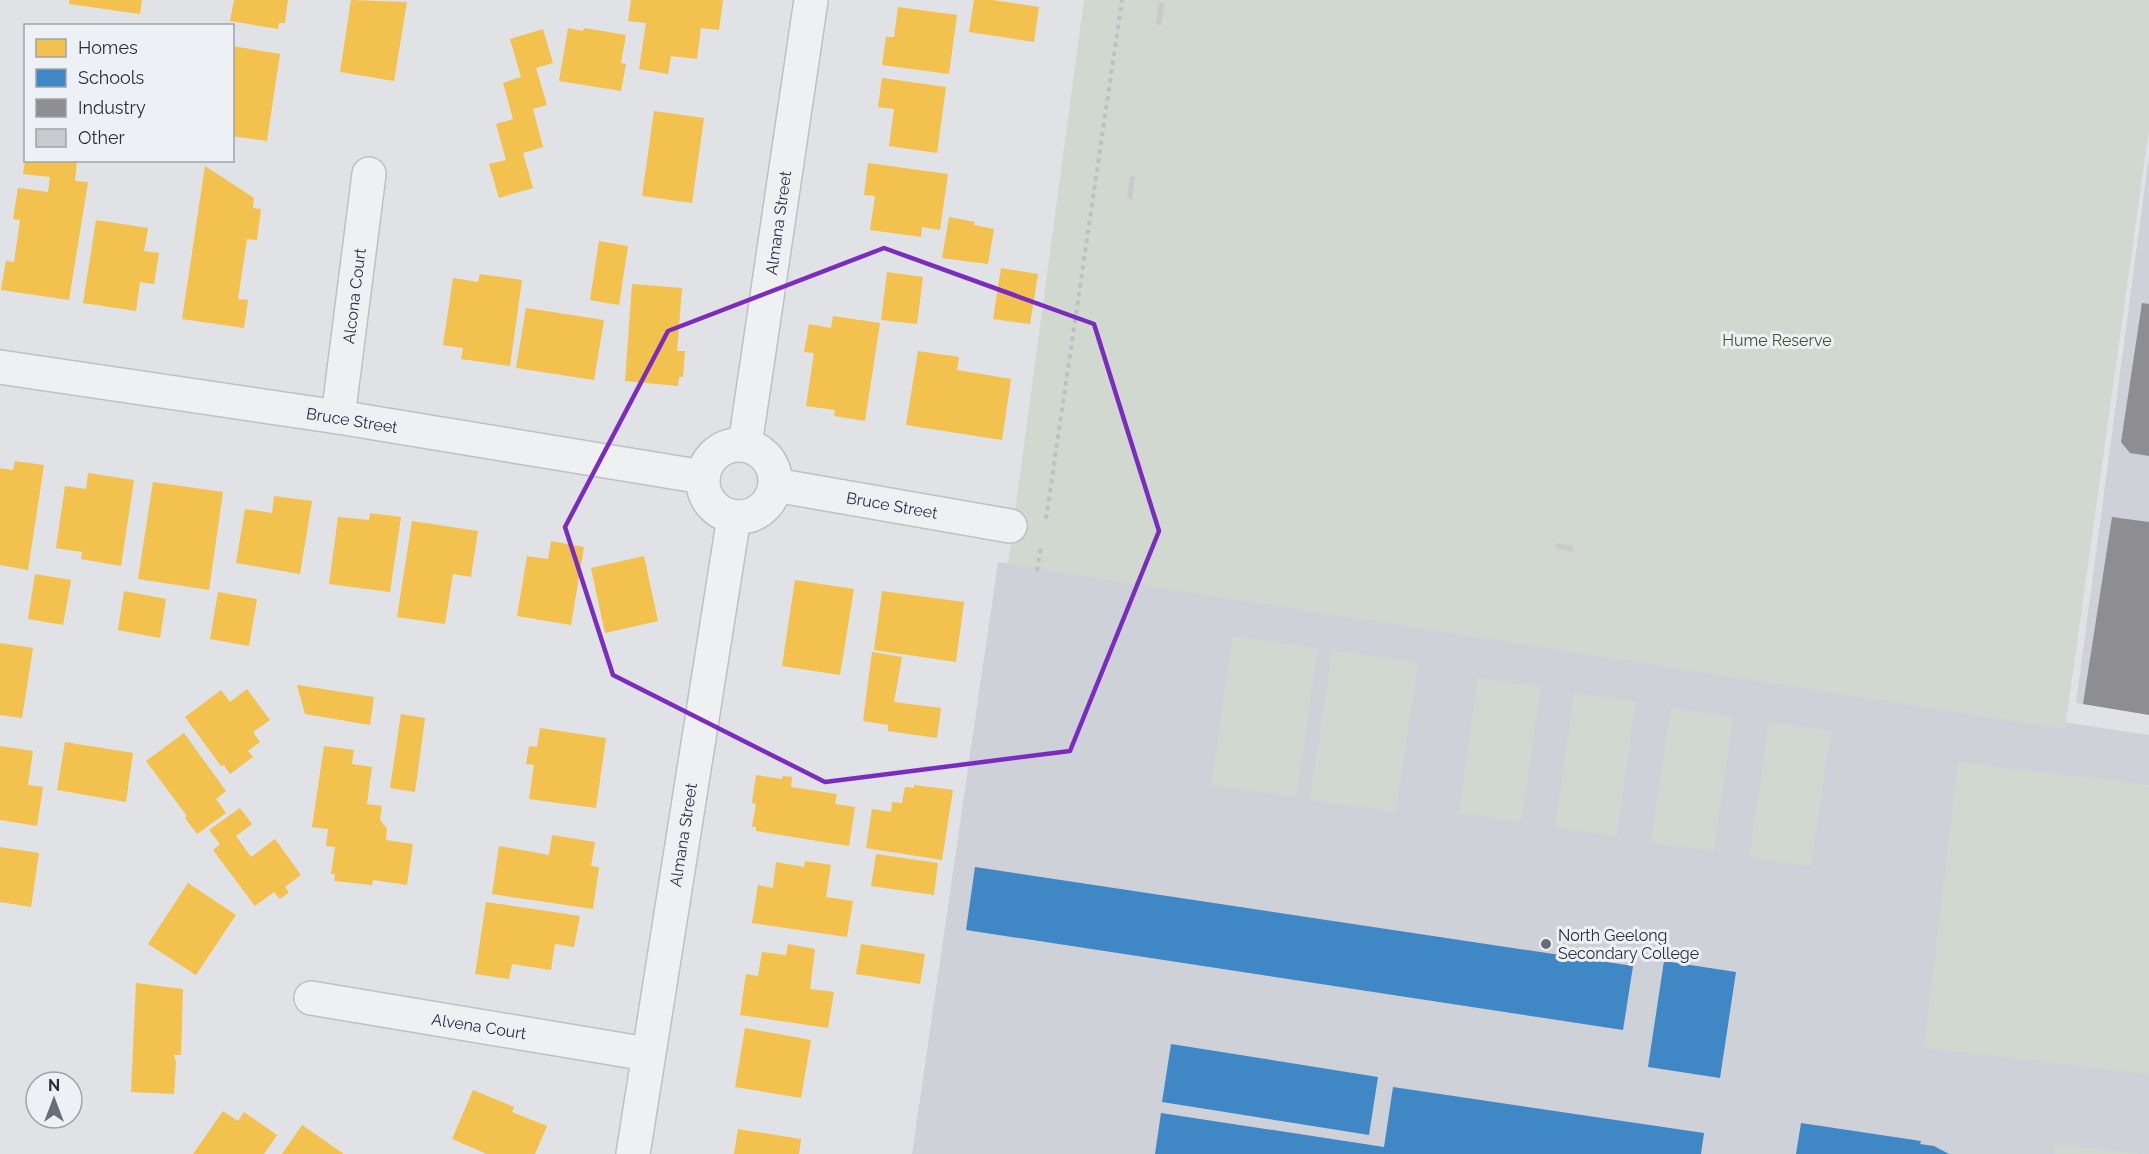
<svg xmlns="http://www.w3.org/2000/svg" width="2149" height="1154" font-family="Raleway,sans-serif">
  <style>
    .built { fill: #ced1d8 }
    .green { fill: #d0d8d0 }
    .homes { fill: #f2c14e }
    .schools { fill: #3f88c5 }
    .industry { fill: #8d8d92 }
    .building { fill: #c8cacd }
    .lines { fill: none; stroke-linecap: round; stroke-linejoin: round }
    .minor-casing { stroke: #bec0c3; stroke-width: 36 }
    .path { stroke: #bec0c5; stroke-width: 4; stroke-dasharray: 4.5 4.5; stroke-linecap: butt }
    .minor { stroke: #eff0f1; stroke-width: 33 }
    .marked { fill: none; stroke: #7b2cbf; stroke-width: 4.5; stroke-linejoin: round }
    .poi-dot { fill: #686e78; stroke: #edf0f5; stroke-width: 2 }
    .labels { text-anchor: middle; stroke-width: 6; stroke-linejoin: round; paint-order: stroke }
    .street-label { font-size: 16px; fill: #282f3d; stroke: #edf0f5 }
    .park-label { font-size: 16px; fill: #3b5836; stroke: #edf0f5 }
    .poi-label { font-size: 16px; fill: #282f3d; stroke: #edf0f5; text-anchor: start }
  </style>
  <rect width="100%" height="100%" fill="#e0e2e5"/>
  <g class="built">
    <path d="M2149 156V714L2076 703Z"/>
    <path d="M998 562 2149 735V1154H912Z"/>
  </g>
  <g class="green">
    <path d="M1084 0H2149V129L2065 729 1008 564Z"/>
    <path d="M1233 636 1318 648 1296 797 1211 785Z"/>
    <path d="M1332 650 1418 663 1396 812 1310 800Z"/>
    <path d="M1478 678 1541 687 1521 822 1459 813Z"/>
    <path d="M1574 693 1636 702 1617 836 1555 827Z"/>
    <path d="M1671 708 1733 717 1714 851 1651 843Z"/>
    <path d="M1769 722 1831 731 1811 866 1749 857Z"/>
    <path d="M1958 762 2149 785V1074L1924 1048Z"/>
    <path d="M2055 1144 2140 1154H2054Z"/>
  </g>
  <g class="homes">
    <path d="M69 0H142L140 14 69 4Z"/>
    <path d="M234 0H288L285 23H279L278 29 230 21Z"/>
    <path d="M351 0 407 2 394 81 340 72Z"/>
    <path d="M631 0H723L719 30 701 28 697 59 671 56 668 74 639 69 646 23 628 21Z"/>
    <path d="M974 0H992L1039 7 1034 42 969 32Z"/>
    <path d="M898 7 957 15 949 74 882 65 886 37H894Z"/>
    <path d="M568 28 583 31 584 28 626 35 621 63 626 64 621 91 559 81Z"/>
    <path d="M543 29 553 63 536 68 547 105 533 109 543 147 523 153 533 188 499 198 489 164 506 160 496 124 513 119 503 83 521 77 510 39Z"/>
    <path d="M232 46 280 54 267 141 232 136Z"/>
    <path d="M882 78 946 87 937 153 889 146 894 109 878 107Z"/>
    <path d="M654 111 704 118 692 203 642 196Z"/>
    <path d="M25 160H77L75 181 88 182 69 300 1 290 6 261 14 262 20 220 13 219 18 188 48 192 50 177 23 174Z"/>
    <path d="M868 163 948 174 940 230 922 227 921 237 870 230 875 196 864 195Z"/>
    <path d="M205 166 254 198 253 208 261 209 257 240 247 239 238 299 248 300 244 328 182 319Z"/>
    <path d="M949 217 975 222 974 225 994 229 988 264 942 258Z"/>
    <path d="M96 220 148 228 144 251 159 253 154 284 140 282 136 311 83 303Z"/>
    <path d="M599 241 628 246 619 305 590 300Z"/>
    <path d="M1001 268 1038 274 1030 324 993 319Z"/>
    <path d="M887 272 923 277 917 324 881 320Z"/>
    <path d="M480 274 522 280 510 366 461 359 463 348 443 345 453 278 478 282Z"/>
    <path d="M632 284 682 288 677 351H685L683 377H679L678 386 625 381Z"/>
    <path d="M526 308 604 320 594 380 516 368Z"/>
    <path d="M833 316 880 323 865 421 834 416 835 410 806 406 814 353 804 352 809 324 831 328Z"/>
    <path d="M918 351 959 357 957 370 1011 379 1002 440 906 425Z"/>
    <path d="M15 461 44 465 28 570 0 565V468L13 470Z"/>
    <path d="M88 473 134 480 121 566 81 559 82 552 56 548 65 486 86 489Z"/>
    <path d="M153 482 223 492 209 590 138 579Z"/>
    <path d="M274 496 312 501 300 574 236 563 245 509 272 513Z"/>
    <path d="M370 513 401 517 390 592 329 584 338 517 369 520Z"/>
    <path d="M412 521 478 531 471 577 453 574 445 624 397 617Z"/>
    <path d="M551 541 584 547 571 625 517 616 527 556 548 559Z"/>
    <path d="M644 556 658 621 605 633 591 568Z"/>
    <path d="M35 574 71 580 63 625 28 619Z"/>
    <path d="M795 580 854 589 840 675 782 666Z"/>
    <path d="M124 591 166 599 160 638 118 630Z"/>
    <path d="M882 591 964 602 956 662 874 650Z"/>
    <path d="M218 592 257 599 249 646 210 639Z"/>
    <path d="M0 643 33 648 22 718 0 715Z"/>
    <path d="M872 652 902 657 894 702 941 708 937 738 888 731V725L863 721Z"/>
    <path d="M297 685 374 697 370 725 305 714Z"/>
    <path d="M247 689 270 720 253 732 260 742 248 751 253 757 230 774 224 765 221 766 185 717 221 690 230 702Z"/>
    <path d="M401 714 425 718 415 792 390 788Z"/>
    <path d="M540 728 606 738 596 808 529 799 534 765 526 764 529 746 537 747Z"/>
    <path d="M184 733 226 791 216 799 226 813 197 834 185 818 187 816 146 761Z"/>
    <path d="M65 742 133 753 126 802 57 790Z"/>
    <path d="M0 746 33 751 28 785 43 787 37 826 0 820Z"/>
    <path d="M324 746 354 750 352 764 372 767 367 804 382 806 380 820 387 829 386 840 413 844 407 885 373 880 372 885 334 881 335 874H331L335 847 326 846 328 829 312 827Z"/>
    <path d="M756 775 782 779 783 776 792 777 791 787 837 794 835 804 855 807 849 846 756 831V827H752L756 804 752 803Z"/>
    <path d="M914 785 953 790 942 860 866 848 872 809 891 812 892 802 902 803 905 787 914 788Z"/>
    <path d="M240 808 252 824 236 836 251 857 275 839 301 875 285 887 289 892 280 899 274 892 255 906 213 850 220 844 209 830Z"/>
    <path d="M552 835 595 842 591 866 599 867 593 909 492 894 499 846 549 855Z"/>
    <path d="M0 847 39 853 31 907 0 902Z"/>
    <path d="M876 854 938 863 934 895 871 886Z"/>
    <path d="M805 861 831 865 826 897 853 901 847 937 752 923 758 885 773 888 776 862 804 867Z"/>
    <path d="M188 883 236 915 196 975 148 944Z"/>
    <path d="M486 902 580 916 574 947 555 944 551 970 512 964 509 979 475 974Z"/>
    <path d="M788 944 815 949 810 989 834 992 828 1028 740 1015 746 974 758 976 762 952 786 955Z"/>
    <path d="M861 944 925 954 920 984 856 974Z"/>
    <path d="M136 983 183 989 181 1055H174L176 1062 174 1094 131 1092Z"/>
    <path d="M745 1028 811 1040 801 1098 735 1087Z"/>
    <path d="M473 1090 514 1107 512 1112 547 1126 535 1154H487L452 1139Z"/>
    <path d="M223 1111 238 1121 244 1112 277 1135 264 1154H193Z"/>
    <path d="M302 1125 344 1154H282Z"/>
    <path d="M738 1129 801 1139 799 1154H734Z"/>
  </g>
  <g class="schools">
    <path d="M975 867 1633 966 1623 1030 966 930Z"/>
    <path d="M1664 961 1736 972 1720 1078 1648 1067Z"/>
    <path d="M1171 1044 1378 1077 1369 1135 1162 1102Z"/>
    <path d="M1393 1087 1704 1133 1701 1154H1155L1161 1113 1384 1147Z"/>
    <path d="M1801 1123 1921 1141 1920 1144 1934 1146 1949 1154H1796Z"/>
  </g>
  <g class="industry">
    <path d="M2142 303 2149 304V456L2130 453 2121 442Z"/>
    <path d="M2112 517 2149 522V715L2083 704Z"/>
  </g>
  <g class="building">
    <path d="M1159 2 1165 3 1161 25 1156 24Z"/>
    <path d="M1130 176 1135 177 1132 200 1127 198Z"/>
    <path d="M1556 543 1573 546 1572 552 1556 548Z"/>
  </g>
  <g class="lines">
    <g class="minor-casing">
      <g id="minor">
        <path d="M0 367 338 417 703 477"/>
        <path d="M338 417 369 174"/>
        <path d="M745 445 811 0"/>
        <circle cx="739" cy="481" r="36"/>
        <path d="M775 485 1010 526"/>
        <path d="M311 998 647 1054"/>
        <path d="M633 1154 734 517"/>
      </g>
    </g>
    <g class="path">
      <path d="M1046 519 1122 0"/>
      <path d="M1037 571 1041 547"/>
    </g>
    <use href="#minor" class="minor"/>
  </g>
  <path class="marked" d="M884 248 1094 324 1159 531 1070 751 825 782 613 675 565 527 668 331Z"/>
  <circle class="poi-dot" cx="1546" cy="944" r="6"/>
  <g class="labels">
    <g class="street-label">
      <text transform="translate(778 223) rotate(-82)" y="6">Almana Street</text>
      <text transform="translate(354 296) rotate(-83)" y="6">Alcona Court</text>
      <text transform="translate(352 420) rotate(9)" y="6">Bruce Street</text>
      <text transform="translate(892 505) rotate(10)" y="6">Bruce Street</text>
      <text transform="translate(683 835) rotate(-81)" y="6">Almana Street</text>
      <text transform="translate(479 1026) rotate(9)" y="6">Alvena Court</text>
    </g>
    <g class="park-label">
      <text x="1777" y="346">Hume Reserve</text>
    </g>
    <g class="poi-label">
      <text x="1558" y="941">North Geelong<tspan x="1558" dy="18">Secondary College</tspan></text>
    </g>
  </g>
  <rect x="24" y="24" width="210" height="138" fill="#edf0f5" stroke="#9ea3ab" stroke-width="1.5"/>
  <rect x="36" y="39" width="30" height="18" fill="#f2c14e" stroke="#9ea3ab" stroke-width="1.5"/>
  <text x="78" y="54" font-size="18" fill="#282f3d">Homes</text>
  <rect x="36" y="69" width="30" height="18" fill="#3f88c5" stroke="#9ea3ab" stroke-width="1.5"/>
  <text x="78" y="84" font-size="18" fill="#282f3d">Schools</text>
  <rect x="36" y="99" width="30" height="18" fill="#8d8d92" stroke="#9ea3ab" stroke-width="1.5"/>
  <text x="78" y="114" font-size="18" fill="#282f3d">Industry</text>
  <rect x="36" y="129" width="30" height="18" fill="#c8cacd" stroke="#9ea3ab" stroke-width="1.5"/>
  <text x="78" y="144" font-size="18" fill="#282f3d">Other</text>
  <g transform="translate(54 1100)"><circle r="28" fill="#edf0f5" stroke="#9ea3ab" stroke-width="1.5"/>
  <path d="M0-4.5L10 22L0 15L-10 22Z" fill="#686e78"/>
  <text y="-9" font-size="16" font-weight="bold" text-anchor="middle" fill="#282f3d">N</text>
  </g>
</svg>
